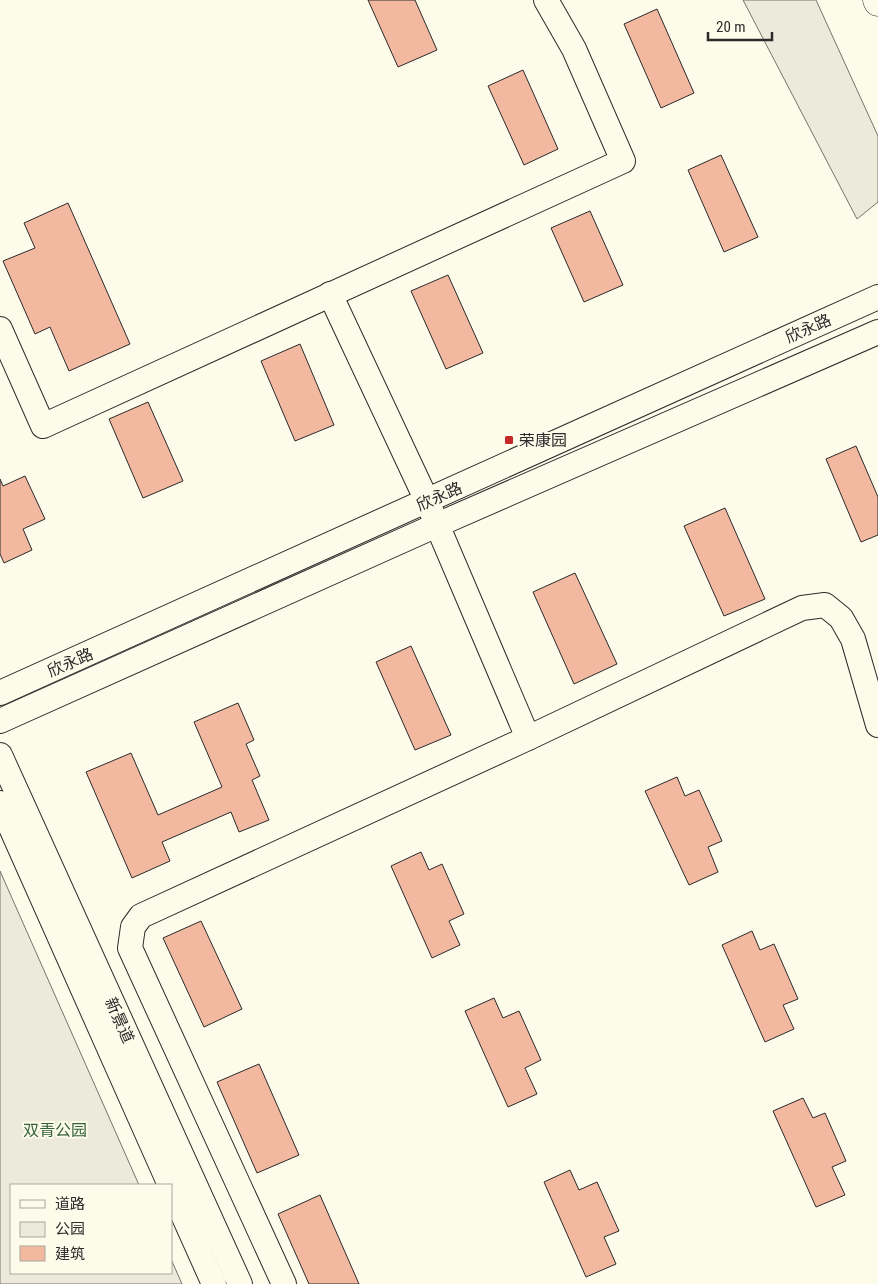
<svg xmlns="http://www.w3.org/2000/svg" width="878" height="1284" font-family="'Roboto Condensed','Noto Sans SC',sans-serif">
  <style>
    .green { fill: #ecebdb; stroke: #74746e }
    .building { fill: #f2b8a0; stroke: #2b2b2b }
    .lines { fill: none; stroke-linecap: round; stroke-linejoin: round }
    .minor-casing { stroke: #2b2b2b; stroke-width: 26 }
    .major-casing { stroke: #2b2b2b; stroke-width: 29 }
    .minor { stroke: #fdfbea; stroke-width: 24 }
    .major { stroke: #fdfbea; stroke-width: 28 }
    .poi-dot { fill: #c62828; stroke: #fdfbea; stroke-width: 2 }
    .labels { text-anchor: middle; stroke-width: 4; stroke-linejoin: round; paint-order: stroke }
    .street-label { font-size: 16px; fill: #2b2b2b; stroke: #fdfbea }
    .poi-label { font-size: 16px; fill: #2b2b2b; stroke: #fdfbea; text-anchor: start }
    .park-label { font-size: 16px; fill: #34623c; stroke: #fdfbea }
  </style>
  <rect width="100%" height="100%" fill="#fdfbea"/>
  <g class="green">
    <path d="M743 0H816L878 136V202L857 219Z"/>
    <path d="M0 871 139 1185H11V1273H171V1259L182 1284H0Z"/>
  </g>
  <g class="building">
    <path d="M368 0H415L437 50 398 67Z"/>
    <path d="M657 9 694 93 661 108 624 24Z"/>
    <path d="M523 70 558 149 524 165 488 86Z"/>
    <path d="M721 155 758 237 724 252 688 170Z"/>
    <path d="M68 203 130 344 69 371 50 327 35 334 3 261 35 248 24 223Z"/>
    <path d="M590 211 623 285 584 302 551 228Z"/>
    <path d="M448 275 483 353 446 369 411 291Z"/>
    <path d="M300 344 334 425 295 441 261 361Z"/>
    <path d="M148 402 183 481 143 498 109 419Z"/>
    <path d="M856 446 878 497V535L861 542 826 459Z"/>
    <path d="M25 476 45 519 23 529 32 550 4 563 0 554V479L3 486Z"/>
    <path d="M725 508 765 599 724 616 684 526Z"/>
    <path d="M575 573 617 664 574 684 533 592Z"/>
    <path d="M411 646 451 735 415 750 376 662Z"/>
    <path d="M238 703 254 740 246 744 260 776 252 780 269 820 239 832 231 812 162 842 170 861 132 878 86 772 131 753 158 815 222 787 194 722Z"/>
    <path d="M677 777 685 796 699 790 722 841 708 847 718 872 689 885 645 791Z"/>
    <path d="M421 852 429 870 442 864 464 914 449 921 460 945 432 958 391 866Z"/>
    <path d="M201 921 242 1009 204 1027 163 938Z"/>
    <path d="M752 931 760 950 774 944 798 999 783 1005 794 1029 765 1042 722 945Z"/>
    <path d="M494 998 503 1018 519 1011 541 1060 525 1068 537 1094 508 1107 465 1011Z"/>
    <path d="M259 1064 299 1155 257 1173 217 1082Z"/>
    <path d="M803 1098 813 1118 825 1113 846 1161 832 1167 845 1195 816 1207 773 1111Z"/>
    <path d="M570 1170 579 1190 597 1182 619 1231 604 1237 616 1264 586 1277 544 1182Z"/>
    <path d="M320 1195 359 1284H309L278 1214Z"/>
  </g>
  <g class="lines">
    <g class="minor-casing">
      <g id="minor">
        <path d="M330 294 427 501 528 738"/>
        <path d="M0 329 43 426 623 161 574 49 546 0"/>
        <path d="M0 693 878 297"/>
        <path d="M0 721 437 525 878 332"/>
        <path d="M0 755 240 1284"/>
        <path d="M0 803 170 1185"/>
        <path d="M171 1188 214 1284"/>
        <path d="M284 1284 130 948 133 927 141 916 528 738 802 608 825 605 841 618 853 639 878 725"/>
      </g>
    </g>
    <g class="major-casing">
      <path id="major" d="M877 0 878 2"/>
    </g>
    <use href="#minor" class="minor"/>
    <use href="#major" class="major"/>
  </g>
  <rect class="poi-dot" x="504" y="435" width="10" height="10" rx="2.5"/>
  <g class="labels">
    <g class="street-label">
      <text transform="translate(808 328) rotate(-24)" y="6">欣永路</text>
      <text transform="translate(439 496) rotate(-24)" y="6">欣永路</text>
      <text transform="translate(70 662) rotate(-24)" y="6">欣永路</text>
      <text transform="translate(120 1020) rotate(66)" y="6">新景道</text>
    </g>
    <g class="poi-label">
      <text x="519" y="446">荣康园</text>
    </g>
    <g class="park-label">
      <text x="55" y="1136">双青公园</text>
    </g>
  </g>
  <rect x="10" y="1184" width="162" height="90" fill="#fdfbea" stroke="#a9a89e"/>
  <rect x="20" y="1200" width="25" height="8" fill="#fdfbea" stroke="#a9a89e"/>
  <text x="55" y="1209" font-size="15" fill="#2b2b2b">道路</text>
  <rect x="20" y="1222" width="25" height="15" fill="#ecebdb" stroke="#a9a89e"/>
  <text x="55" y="1234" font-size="15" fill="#2b2b2b">公园</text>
  <rect x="20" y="1246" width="25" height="15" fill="#f2b8a0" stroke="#a9a89e"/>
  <text x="55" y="1259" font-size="15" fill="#2b2b2b">建筑</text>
  <path d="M708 32v8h64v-8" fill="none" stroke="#2b2b2b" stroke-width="2.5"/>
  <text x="716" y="32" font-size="15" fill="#2b2b2b" stroke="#fdfbea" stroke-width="4" paint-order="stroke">20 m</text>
</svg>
